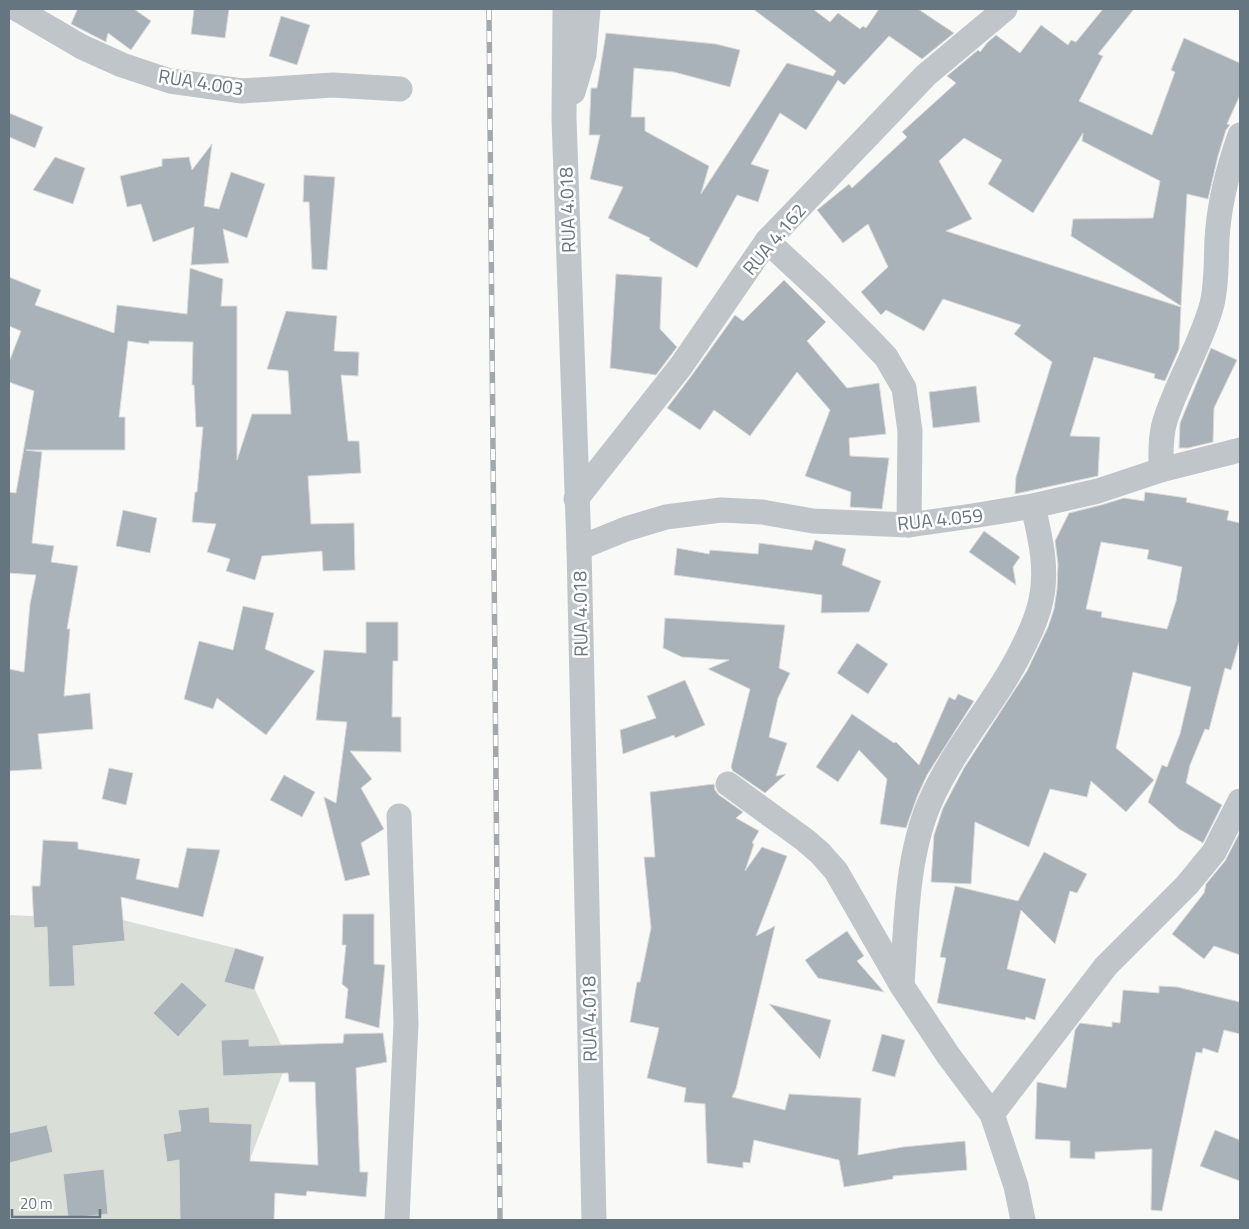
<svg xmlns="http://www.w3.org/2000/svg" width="1249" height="1229" font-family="'Titillium Web',sans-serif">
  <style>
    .green { fill: #d9ded6 }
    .building { fill: #a9b2b8; stroke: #dbdbd9; fill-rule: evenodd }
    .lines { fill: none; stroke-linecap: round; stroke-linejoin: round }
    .street { stroke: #c0c5c9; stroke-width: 25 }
    .rail-casing { stroke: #a2a9ae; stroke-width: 5.5 }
    .rail { stroke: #fff; stroke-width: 4; stroke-dasharray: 11; stroke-linecap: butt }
    .labels { text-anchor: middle; stroke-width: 5; stroke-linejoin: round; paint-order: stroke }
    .street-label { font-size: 19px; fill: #657681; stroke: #fff }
  </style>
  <rect width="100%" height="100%" fill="#f9f9f7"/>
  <path class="green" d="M9 915 123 920 235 948 288 1059 227 1220H9Z"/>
  <g class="building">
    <path d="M75 9H134L151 21 131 50 108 33 106 42 71 24 77 10Z"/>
    <path d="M194 9H229L225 38 191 34Z"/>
    <path d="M753 9H813L830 22 838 13 860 29 863 26 866 28 879 9H918L954 33 922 59 889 36 844 85 838 80 806 130 780 113 751 164 769 170 758 202 737 195 697 268 649 240 650 238 608 218 623 187 590 179 600 135H589L591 88H597L606 33 716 44 740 50 730 87 674 72 634 68 631 117H645V131L709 166 701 194 787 63 833 76 836 71Z"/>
    <path d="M1103 9H1134L1098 54 1103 56 1079 101 1152 135 1175 72 1171 70 1184 38 1240 63V95L1227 124 1230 125 1226 130 1218 156 1208 199 1187 194 1181 306 1071 236 1073 219 1153 218 1160 181 1082 141 1083 133 1033 213 988 184 1002 160 964 138 939 161 972 219 946 231 1181 307 1179 349 1165 381 1154 378 1155 374 1094 357 1070 436 1100 437 1098 476 1015 494 1016 477 1052 362 1014 334 1021 325 943 299 924 331 886 310 881 315 861 292 888 267 868 224 843 243 817 210 849 184 852 188 907 137 902 132 956 83 947 76 978 50 980 52 987 43 996 35 1020 53 1041 25 1068 45 1071 40 1076 42Z"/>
    <path d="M281 16 310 25 297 65 269 56Z"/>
    <path d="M9 113 43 127 35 148 9 137Z"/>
    <path d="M212 144 204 206 219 209 231 172 265 184 247 238 223 229 229 263 191 265 194 227 153 242 141 204 127 207 120 176 162 166V159L189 157 192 170Z"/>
    <path d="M55 157 85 168 73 204 33 190Z"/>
    <path d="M304 175 335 177 327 270 312 269 309 202H303Z"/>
    <path d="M190 268 223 279 221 306H237V460L252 414H291L288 371 267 369 286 311 337 316 334 351 359 352 358 376 341 375 348 441H359L361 473 308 476 311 524 354 523 355 570 323 571 322 551 262 556 255 580 226 571 230 559 207 552 216 524 192 522 195 492H197L203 427H196L194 385H192L193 342 149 341V344L128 341 119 417H125V450H26L42 452 32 543 54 546 51 562 78 566 67 629H70L64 696 90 693 93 729 38 734 42 769 9 771V669L24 672 30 604 36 575 9 573V492L16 493 34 391 9 382V362L21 331 9 326V277L41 290 35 305 114 333 117 305 187 314Z"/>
    <path d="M616 274 662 277 660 329 677 347 656 375 610 368Z"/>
    <path d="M784 280 826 322 807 341 847 388 879 383 886 434 849 438 850 456 889 458 882 509 850 507 851 492 805 476 830 410 797 372 750 436 714 410 700 430 667 408 692 375 735 315 743 321Z"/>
    <path d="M1211 348 1237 360 1214 408 1213 442 1188 448H1179L1180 423Z"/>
    <path d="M976 386 980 422 933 428 929 392Z"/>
    <path d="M1145 492 1187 498 1186 502 1229 511 1227 520 1240 523V639L1231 670 1225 668 1209 730 1205 729 1190 765 1186 783 1222 805 1203 843 1179 829 1148 802 1162 765 1167 767 1180 734 1191 687 1133 672 1116 748 1154 780 1126 812 1091 781 1087 797 1050 789 1029 847 975 822 971 884 931 882 934 835 943 808 964 768 1027 671 1048 627 1054 609 1057 589 1058 564 1055 541 1069 513 1101 505 1124 498 1144 501ZM1101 542 1149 550 1147 559 1182 567 1176 601 1167 629 1101 617 1102 612 1086 609Z"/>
    <path d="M123 510 157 518 150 553 116 546Z"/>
    <path d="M984 531 1020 557 1013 567 1016 585 969 552Z"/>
    <path d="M815 540 846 549 842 565 881 581 869 612 821 613 822 595 674 575 677 548 709 554 710 550 758 554 759 543 812 550Z"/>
    <path d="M243 606 274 613 265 649 315 671 266 735 217 698 213 709 184 699 199 641 233 650Z"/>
    <path d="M665 618 785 625 779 668 790 673 778 698 769 737 787 743 776 776 786 774 765 793 733 771 731 767 750 689 708 669 729 660 682 657 663 648Z"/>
    <path d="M366 622H398V661H393L392 717H401V752L350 751 372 779 361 788 384 829 361 843 370 875 345 881 324 797 336 803 347 722 316 720 324 650 366 653Z"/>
    <path d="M857 643 888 664 868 694 837 673Z"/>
    <path d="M685 680 705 725 675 738 674 735 623 754 620 730 656 718 647 696Z"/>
    <path d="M958 694 974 701 927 775 917 797 906 828 880 824 887 779 859 750 838 782 816 767 852 714 894 743 896 742 919 765 949 697 955 700Z"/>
    <path d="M109 768 133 773 126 805 102 799Z"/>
    <path d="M284 775 315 792 302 817 270 800Z"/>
    <path d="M714 784 715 790 719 795 743 812 736 818 759 831 752 843 754 844 745 871 762 847 787 856 756 936 775 926 736 1089 732 1097 785 1110 789 1094 861 1098 858 1155 903 1147 965 1141 967 1170 893 1176V1179L844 1187 839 1160 754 1140 750 1163 743 1162V1168L707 1163 705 1104 684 1102 686 1088 647 1078 659 1028 630 1022 637 982H640L651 928 644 857H655L650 792Z"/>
    <path d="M1240 832V955L1214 946 1204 959 1172 934 1204 893 1206 884 1225 861Z"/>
    <path d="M43 840 78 842V849L140 859 136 879 178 888 187 848 220 850 203 917 121 897 125 941 73 946 75 986 49 987 47 927 34 928 32 886H40Z"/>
    <path d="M1044 852 1087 874 1077 893 1070 891 1055 944 1021 910 1007 969 1046 979 1035 1020 1026 1017 1025 1020 937 1003 946 958 940 957 955 886 1018 901Z"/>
    <path d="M343 914H374V964L385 965 379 1028 345 1018 348 989 342 984 346 945H342Z"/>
    <path d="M847 931 864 956 857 961 884 992 818 978 805 960Z"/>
    <path d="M235 948 264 957 254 990 224 982Z"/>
    <path d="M182 982 207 1005 178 1037 153 1013Z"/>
    <path d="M1159 986 1177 987 1240 1002V1034L1224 1030 1218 1053 1203 1048 1202 1053 1196 1052 1162 1211 1151 1210 1152 1149 1095 1152V1159L1070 1158V1141L1035 1139 1037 1082 1066 1088 1075 1030 1080 1023 1112 1027V1022L1120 1023 1123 990 1159 993Z"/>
    <path d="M769 1004 831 1020 820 1059Z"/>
    <path d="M383 1033 387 1062 356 1068 360 1172H368L366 1197 307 1191 306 1196 275 1193 274 1220H180L179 1160 167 1162 163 1134 181 1131 178 1110 209 1107 210 1122 252 1124 250 1161 318 1165 315 1082H289L288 1073 223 1076 221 1040 249 1039V1046L343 1043 344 1034Z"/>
    <path d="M882 1034 905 1040 895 1077 872 1071Z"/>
    <path d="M47 1125 53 1152 9 1163V1133Z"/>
    <path d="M1215 1130 1240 1140V1181L1200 1166Z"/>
    <path d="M104 1169 108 1214 68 1218 63 1174Z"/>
  </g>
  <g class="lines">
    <g class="street">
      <path d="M17 9 82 47 122 65 170 81 242 91 333 85 400 89"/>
      <path d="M565 9 564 118 579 548 594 1220"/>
      <path d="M573 92 584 55 588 9"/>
      <path d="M767 241 822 292 865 335 886 357 904 388 910 431 909 525"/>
      <path d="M1161 470C1161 454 1160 437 1165 421 1177 382 1201 345 1212 304 1217 283 1216 261 1217 239 1219 204 1228 169 1240 135"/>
      <path d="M576 499 681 366 767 241 926 75 1005 9"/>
      <path d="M579 548 626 529 666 517 721 510 762 512 813 521 909 525 972 516 1033 506 1098 491 1161 470 1240 450"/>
      <path d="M728 784 805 840 820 853 836 871 902 986 948 1055 992 1114 1016 1186 1023 1220"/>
      <path d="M902 986C906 927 906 857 930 802 955 745 999 699 1025 643 1032 629 1038 615 1041 600 1048 568 1040 537 1033 506"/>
      <path d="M992 1114 1106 966 1187 885 1214 852 1240 801"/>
      <path d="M397 1220 406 1023 399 816"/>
    </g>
    <g class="rail-casing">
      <path id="rail" d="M489 9 500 1220"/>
    </g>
    <use href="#rail" class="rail"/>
  </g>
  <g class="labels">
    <g class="street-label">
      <text transform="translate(201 82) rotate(9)" y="7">RUA 4.003</text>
      <text transform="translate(567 210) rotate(-92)" y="7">RUA 4.018</text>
      <text transform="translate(774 239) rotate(-50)" y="7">RUA 4.162</text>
      <text transform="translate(940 519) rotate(-6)" y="7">RUA 4.059</text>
      <text transform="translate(580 614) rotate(-91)" y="7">RUA 4.018</text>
      <text transform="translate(589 1019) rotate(-91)" y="7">RUA 4.018</text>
    </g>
  </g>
  <rect width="1249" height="1229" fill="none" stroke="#657681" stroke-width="20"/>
  <path d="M12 1209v8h88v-8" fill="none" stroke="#657681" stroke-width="2.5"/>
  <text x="20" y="1209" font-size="15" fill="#657681" stroke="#ffffff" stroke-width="4" paint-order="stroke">20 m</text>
</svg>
